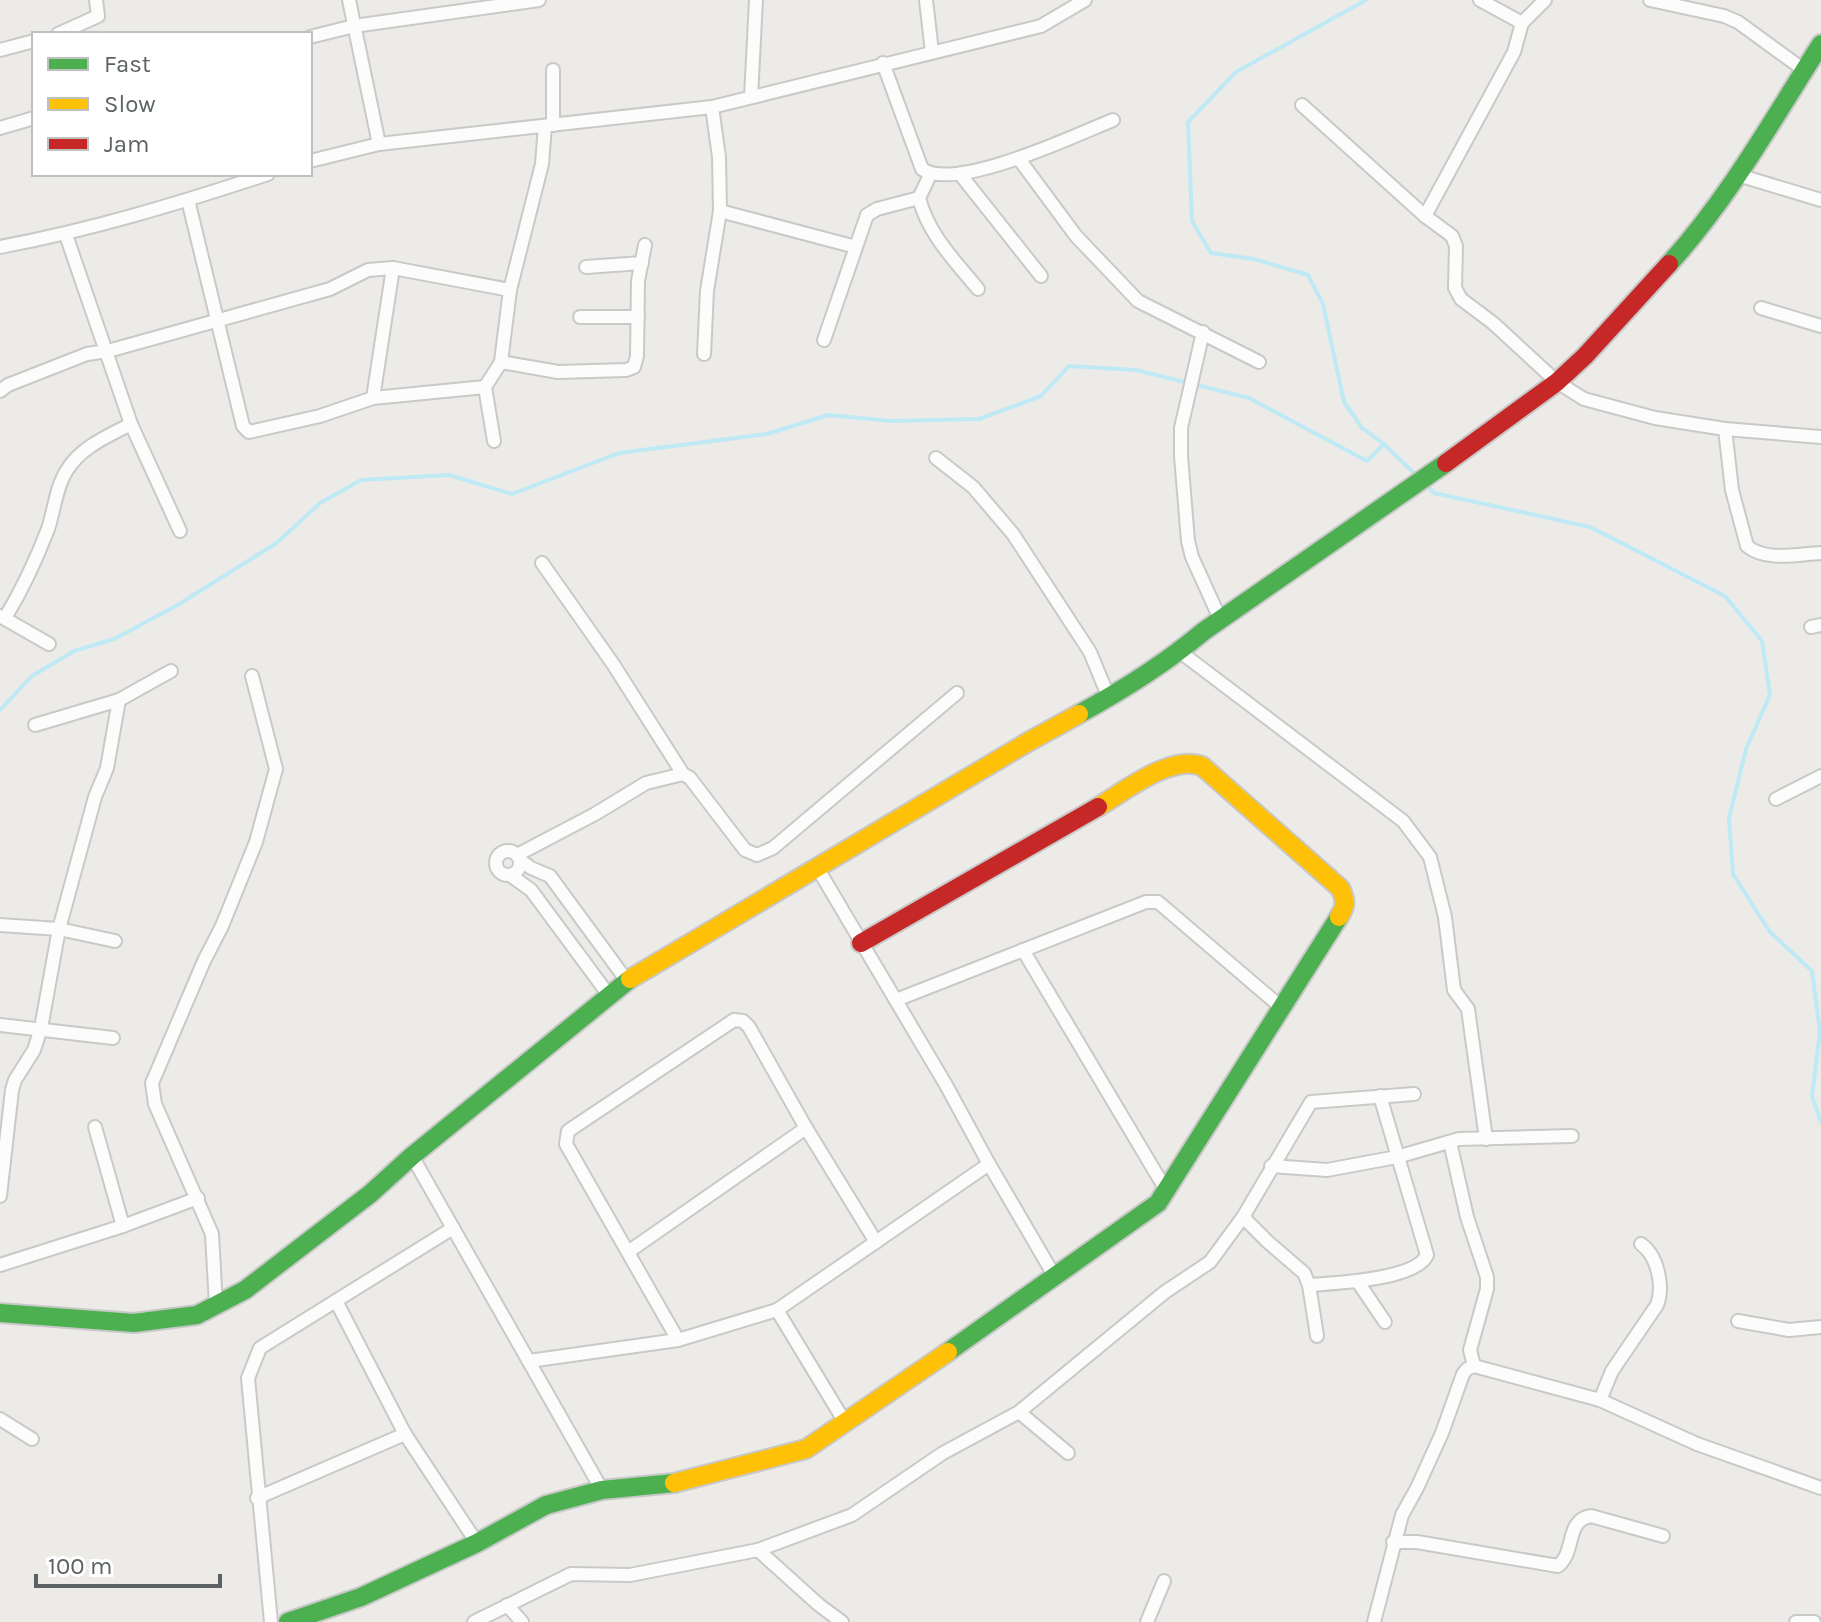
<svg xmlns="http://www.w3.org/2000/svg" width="1821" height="1622" font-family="Karla,sans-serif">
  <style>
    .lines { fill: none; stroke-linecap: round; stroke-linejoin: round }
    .stream { stroke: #bee9f5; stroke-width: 4 }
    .street-casing { stroke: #c9c9c8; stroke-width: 16 }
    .fast-casing { stroke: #c7c8c7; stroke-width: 22 }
    .slow-casing { stroke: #c7c8c7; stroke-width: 22 }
    .jam-casing { stroke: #c7c8c7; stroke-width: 22 }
    .street { stroke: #fcfcfc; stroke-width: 12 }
    .fast { stroke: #4caf50; stroke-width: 18 }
    .slow { stroke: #ffc107; stroke-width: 18 }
    .jam { stroke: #c62828; stroke-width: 18 }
  </style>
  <rect width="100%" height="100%" fill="#edebe8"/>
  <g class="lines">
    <g class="stream">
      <path d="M1366 0 1236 72 1188 122 1192 221 1211 253 1254 259 1308 275 1323 304 1344 402 1362 428 1384 444 1418 477"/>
      <path d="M1425 483 1434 493 1590 527 1725 596 1762 641 1770 695 1746 749 1729 818 1733 874 1770 932 1812 971 1820 1032 1812 1096 1821 1122"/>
      <path d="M0 710 32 676 74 651 114 639 176 606 278 542 320 503 361 480 449 475 512 494 619 453 767 434 828 415 891 421 979 419 1041 396 1069 366 1136 370 1249 398 1367 461 1384 444"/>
    </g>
    <g class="street-casing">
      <g id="street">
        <path d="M349 0 379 144"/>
        <path d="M926 0 932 52"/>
        <path d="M1480 0 1522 23"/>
        <path d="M1650 0 1724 16 1738 22 1804 70"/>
        <path d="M58 34 98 16 96 0"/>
        <path d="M310 37 354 26 539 0"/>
        <path d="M0 50 34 41"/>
        <path d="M883 63 922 169C956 192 1076 135 1113 120"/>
        <path d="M751 97 756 0"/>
        <path d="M1302 105 1425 216 1452 236 1456 246 1455 288 1461 299 1493 323 1557 382 1584 399 1655 418 1725 429 1821 437"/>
        <path d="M553 125V70"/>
        <path d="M0 128 34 118"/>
        <path d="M1019 159 1076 236 1138 301 1259 362"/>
        <path d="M310 161 379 144 712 107 1041 26 1085 0"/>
        <path d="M960 174 1041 276"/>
        <path d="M930 175 919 198C928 234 955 261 978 289"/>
        <path d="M1738 175 1821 200"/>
        <path d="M188 200 243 426 249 432 320 416 373 398 485 387"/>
        <path d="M720 211 856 247"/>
        <path d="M1425 216 1514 52 1522 23 1545 0"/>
        <path d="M66 235 131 424 180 531"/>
        <path d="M0 247C91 230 180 203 268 174"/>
        <path d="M586 267 642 263"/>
        <path d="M1761 308 1821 326"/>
        <path d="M580 317H638"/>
        <path d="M1203 332 1181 428V456L1188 541 1192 557 1221 621"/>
        <path d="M824 340 867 215 877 209 919 198"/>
        <path d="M704 354 707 291 720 211 719 157 712 107"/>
        <path d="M501 362 558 372 626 370 634 367 637 356 638 281 645 245"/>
        <path d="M0 391 8 385 87 354 108 351 330 289 368 270 393 268 510 290"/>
        <path d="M373 398 393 268"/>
        <path d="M1725 429 1732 490 1747 546C1766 562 1798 554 1821 553"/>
        <path d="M494 441 485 387 501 362 510 290 542 164 545 126"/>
        <path d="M936 458 973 487 1013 534 1090 652 1109 698"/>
        <path d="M542 563 613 664 683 774 690 778 745 850 757 855 773 848 957 693"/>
        <path d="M0 616 49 644"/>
        <path d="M5 618C22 590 36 560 48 529 54 511 56 487 67 470 81 447 108 436 131 424"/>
        <path d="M1811 627 1821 625"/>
        <path d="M1179 651 1403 821 1430 857 1445 917 1454 990 1468 1009 1486 1139"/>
        <path d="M35 725 119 700 171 671"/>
        <path d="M1776 799 1821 776"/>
        <circle cx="508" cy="863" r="12"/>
        <path d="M517 855 595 814 646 783 683 774"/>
        <path d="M520 860 531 868 550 876 627 981"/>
        <path d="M818 869 946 1085 989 1164 1055 1277"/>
        <path d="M510 875 531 890 608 994"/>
        <path d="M0 925 59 929 115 941"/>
        <path d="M1023 950 1166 1190"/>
        <path d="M896 1000 1146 902H1158L1282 1008"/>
        <path d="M0 1025 113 1038"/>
        <path d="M95 1127 123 1226"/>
        <path d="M1450 1142 1467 1217 1487 1277V1289L1470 1350 1474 1366"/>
        <path d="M412 1156 602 1490"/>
        <path d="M1271 1166 1327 1170 1397 1157 1459 1139 1572 1136"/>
        <path d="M0 1196 12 1090 15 1080 34 1050 41 1028 59 929 95 797 107 768 119 700"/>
        <path d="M1243 1217 1268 1242 1304 1273 1309 1285 1317 1336"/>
        <path d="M628 1252 806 1128"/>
        <path d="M0 1265 123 1226 198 1198"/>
        <path d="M1358 1282 1385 1322"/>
        <path d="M1309 1285C1335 1283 1416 1280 1427 1255L1380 1096"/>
        <path d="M336 1301 405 1434 477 1543"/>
        <path d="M216 1306 212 1234 155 1104 152 1083 204 961 222 926 256 842 276 769 252 676"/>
        <path d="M777 1310 846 1424"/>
        <path d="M1738 1321 1789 1330 1821 1327"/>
        <path d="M678 1340 566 1144 568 1131 734 1020 743 1021 749 1027 806 1128 876 1242"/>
        <path d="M529 1361 678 1340 777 1310 989 1164"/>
        <path d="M1600 1400 1612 1371 1657 1305C1664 1287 1658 1256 1641 1244"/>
        <path d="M1019 1412 1068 1453"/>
        <path d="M0 1419 32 1439"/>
        <path d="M257 1498 405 1434"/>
        <path d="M1393 1542H1417L1558 1566C1576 1552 1565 1520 1591 1516L1663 1536"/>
        <path d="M758 1550 819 1605 842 1622"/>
        <path d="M507 1605 522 1622"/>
        <path d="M271 1622 248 1378 260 1348 453 1228"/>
        <path d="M474 1622 571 1574 630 1575 758 1550 852 1515 943 1453 1019 1412 1165 1292 1210 1262 1243 1217 1311 1102 1414 1094"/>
        <path d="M1147 1622 1164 1581"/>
        <path d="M1374 1622 1402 1515 1417 1488 1442 1433 1463 1374 1467 1369 1474 1366 1600 1400 1697 1444 1821 1488"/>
        <path d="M1796 1622H1814"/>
      </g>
    </g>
    <g class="fast-casing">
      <g id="fast">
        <path d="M1669 264C1729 198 1773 119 1821 44"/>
        <path d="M1079 714C1123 690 1166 663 1204 631L1446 463"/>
        <path d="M0 1313 134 1323 197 1315 245 1290 370 1194 412 1156 630 979"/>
        <path d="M948 1352 1158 1203 1339 917"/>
        <path d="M288 1622 361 1597 477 1543 546 1505 602 1490 674 1483"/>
      </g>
    </g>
    <g class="slow-casing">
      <g id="slow">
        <path d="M1098 807C1125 791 1171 754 1202 766L1340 888C1346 900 1346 906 1339 917"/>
        <path d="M630 979 1028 742 1079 714"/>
        <path d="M674 1483 806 1449 948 1352"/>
      </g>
    </g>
    <g class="jam-casing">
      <g id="jam">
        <path d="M1446 463 1557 382 1585 356 1669 264"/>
        <path d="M861 943 1098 807"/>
      </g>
    </g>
    <use href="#street" class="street"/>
    <use href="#fast" class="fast"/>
    <use href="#slow" class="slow"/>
    <use href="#jam" class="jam"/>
  </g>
  <rect x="32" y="32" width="280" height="144" fill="#ffffff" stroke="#bec0c1" stroke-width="2"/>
  <rect x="48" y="58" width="40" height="12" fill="#4caf50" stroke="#bec0c1" stroke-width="2"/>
  <text x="104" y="72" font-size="24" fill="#5d6265">Fast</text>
  <rect x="48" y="98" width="40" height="12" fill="#ffc107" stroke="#bec0c1" stroke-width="2"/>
  <text x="104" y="112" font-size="24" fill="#5d6265">Slow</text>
  <rect x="48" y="138" width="40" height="12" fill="#c62828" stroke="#bec0c1" stroke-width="2"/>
  <text x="104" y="152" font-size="24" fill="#5d6265">Jam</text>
  <path d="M36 1574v12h184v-12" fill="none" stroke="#5d6265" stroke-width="4"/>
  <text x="48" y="1574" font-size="24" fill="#5d6265" stroke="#ffffff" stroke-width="6" paint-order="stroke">100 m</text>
</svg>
